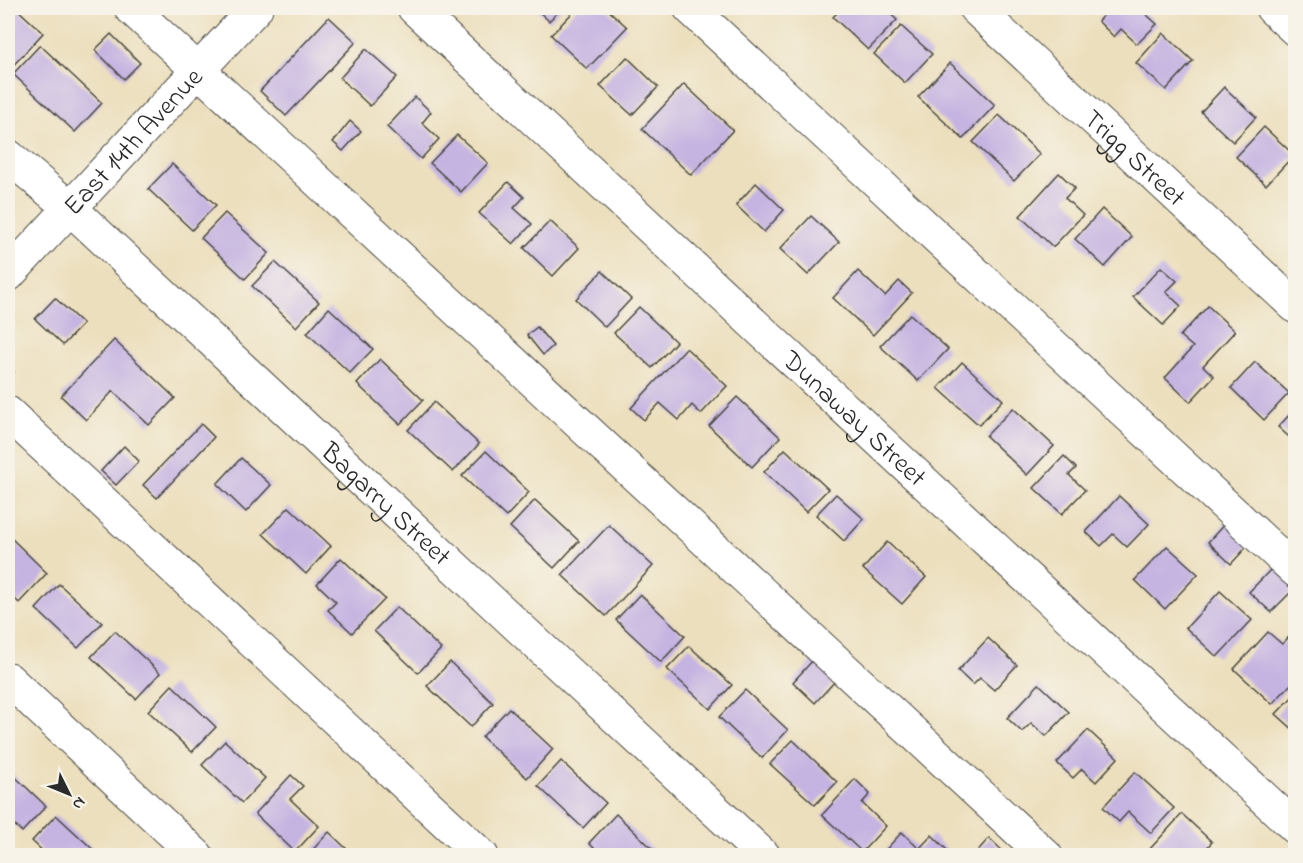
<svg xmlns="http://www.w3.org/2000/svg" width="1303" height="863" font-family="'Indie Flower',sans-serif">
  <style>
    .building { fill: #c5b3e1 }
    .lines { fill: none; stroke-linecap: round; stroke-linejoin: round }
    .minor-casing { stroke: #484641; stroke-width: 35 }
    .minor { stroke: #fff; stroke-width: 33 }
    .labels { text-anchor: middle; stroke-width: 6; stroke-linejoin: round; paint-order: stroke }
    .street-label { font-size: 27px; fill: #2b2b2b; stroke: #f7f3e8 }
  </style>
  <rect width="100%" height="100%" fill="#f7f3e8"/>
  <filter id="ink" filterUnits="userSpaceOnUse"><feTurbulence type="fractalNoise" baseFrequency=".0167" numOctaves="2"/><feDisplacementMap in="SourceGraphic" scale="12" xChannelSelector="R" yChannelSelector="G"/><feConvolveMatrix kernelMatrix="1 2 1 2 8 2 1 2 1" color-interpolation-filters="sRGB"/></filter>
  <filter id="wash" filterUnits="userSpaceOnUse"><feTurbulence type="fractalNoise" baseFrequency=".008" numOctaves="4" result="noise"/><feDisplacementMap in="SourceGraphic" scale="24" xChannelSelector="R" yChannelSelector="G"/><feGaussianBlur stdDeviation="1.35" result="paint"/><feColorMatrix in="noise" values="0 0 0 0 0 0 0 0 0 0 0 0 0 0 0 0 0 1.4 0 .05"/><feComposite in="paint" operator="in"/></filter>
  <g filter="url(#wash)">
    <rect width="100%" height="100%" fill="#ecdfbd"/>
    <g id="blocks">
      <g class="building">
        <path d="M8 8H16L43 33 9 70Z"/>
        <path d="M535 8H562L549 21Z"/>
        <path d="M577 8H606L627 27 587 69 551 35Z"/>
        <path d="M842 8H884L897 20 868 50 833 17Z"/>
        <path d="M1110 8H1139L1157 24 1137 44 1121 29 1114 37 1098 21Z"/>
        <path d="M329 17 356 42 286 116 260 91Z"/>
        <path d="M901 26 932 54 905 83 874 54Z"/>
        <path d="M1163 33 1193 61 1166 90 1136 63Z"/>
        <path d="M111 34 140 63 124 79 95 50Z"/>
        <path d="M40 45 102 103 75 132 13 74Z"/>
        <path d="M366 49 397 77 370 106 340 78Z"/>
        <path d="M627 57 658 87 632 115 600 86Z"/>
        <path d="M950 63 995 105 963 139 918 97Z"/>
        <path d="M684 84 733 130 691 175 642 129Z"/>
        <path d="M1224 87 1256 117 1233 142 1201 112Z"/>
        <path d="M415 97 431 112 422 123 439 139 421 159 387 127Z"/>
        <path d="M999 115 1040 154 1014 181 973 142Z"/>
        <path d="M350 121 361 131 343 151 333 142Z"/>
        <path d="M1264 127 1294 155 1266 185 1236 157Z"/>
        <path d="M457 135 488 163 461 192 430 163Z"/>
        <path d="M172 164 216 205 192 230 148 189Z"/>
        <path d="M1059 173 1075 188 1065 198 1083 215 1053 247 1020 216Z"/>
        <path d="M508 182 524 197 514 208 532 224 513 244 479 213Z"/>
        <path d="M756 183 784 210 764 232 736 205Z"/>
        <path d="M1102 209 1132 237 1105 267 1075 239Z"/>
        <path d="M225 213 269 253 245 279 201 238Z"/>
        <path d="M811 216 839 242 808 275 780 249Z"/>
        <path d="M550 221 579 248 553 276 524 248Z"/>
        <path d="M275 262 319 302 296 327 252 286Z"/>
        <path d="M1161 267 1177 281 1166 292 1181 306 1163 325 1133 297Z"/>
        <path d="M602 271 631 299 605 327 576 299Z"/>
        <path d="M858 271 885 296 899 281 912 293 873 335 833 298Z"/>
        <path d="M55 298 83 324 63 345 35 319Z"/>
        <path d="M1208 306 1235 331 1203 366 1214 376 1190 402 1165 378 1193 347 1180 336Z"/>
        <path d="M639 307 676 342 652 368 614 333Z"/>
        <path d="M329 308 373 349 350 373 307 333Z"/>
        <path d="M910 314 948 349 918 381 880 346Z"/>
        <path d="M537 327 553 346 543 355 527 335Z"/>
        <path d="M114 340 175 398 149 425 113 391 86 420 61 396Z"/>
        <path d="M686 348 727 386 701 414 692 405 679 420 660 403 644 420 631 408Z"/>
        <path d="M380 359 423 400 400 424 357 384Z"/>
        <path d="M962 362 1003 400 979 425 938 388Z"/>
        <path d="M1255 362 1289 393 1264 420 1231 388Z"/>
        <path d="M8 366 14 372 8 379Z"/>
        <path d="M737 397 780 437 752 467 709 426Z"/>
        <path d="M434 402 479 444 453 472 408 430Z"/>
        <path d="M1013 408 1054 446 1027 475 986 436Z"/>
        <path d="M1296 408V443L1278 427Z"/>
        <path d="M201 424 214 437 157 498 143 485Z"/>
        <path d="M124 446 139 461 116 485 101 471Z"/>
        <path d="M785 449 828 489 806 512 764 472Z"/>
        <path d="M486 451 529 492 506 517 462 476Z"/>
        <path d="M1064 456 1076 468 1069 475 1085 490 1062 514 1034 488Z"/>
        <path d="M241 458 271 485 246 512 217 484Z"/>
        <path d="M836 494 864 519 844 541 816 515Z"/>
        <path d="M1119 496 1149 524 1127 547 1113 534 1101 546 1086 532Z"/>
        <path d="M535 500 579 541 554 568 510 527Z"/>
        <path d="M289 507 331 546 306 574 263 534Z"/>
        <path d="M1229 519 1252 541 1231 564 1208 542Z"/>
        <path d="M609 525 653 566 606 616 562 575Z"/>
        <path d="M8 535 47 573 19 603 8 592Z"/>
        <path d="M887 542 926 577 902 604 863 569Z"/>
        <path d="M1167 546 1198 574 1165 609 1135 580Z"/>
        <path d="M341 558 385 599 352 633 328 610 336 602 317 584Z"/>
        <path d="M1275 565 1296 587 1271 612 1249 592Z"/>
        <path d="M59 584 102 623 78 648 36 609Z"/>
        <path d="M1220 591 1252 620 1217 657 1186 628Z"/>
        <path d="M640 594 685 636 661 662 616 620Z"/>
        <path d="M397 607 441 649 418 673 374 631Z"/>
        <path d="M115 631 160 673 136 699 91 657Z"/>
        <path d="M1268 632 1282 644 1291 635 1296 639V679L1272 704 1234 669Z"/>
        <path d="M988 638 1017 665 994 690 980 678 973 685 958 671Z"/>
        <path d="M689 646 732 685 710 709 667 669Z"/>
        <path d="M814 659 836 680 815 703 793 682Z"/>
        <path d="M450 662 493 703 471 727 427 686Z"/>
        <path d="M1039 684 1069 712 1046 736 1031 723 1022 732 1007 718Z"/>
        <path d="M172 685 216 727 192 752 148 711Z"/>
        <path d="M745 690 788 730 762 758 719 717Z"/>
        <path d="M1296 693V732L1276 714Z"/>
        <path d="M509 708 553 749 527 778 482 737Z"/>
        <path d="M1088 730 1118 758 1096 782 1082 769 1073 778 1057 763Z"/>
        <path d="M793 740 837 782 815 805 770 764Z"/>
        <path d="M225 741 265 778 242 803 202 765Z"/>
        <path d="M561 761 606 803 583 828 538 786Z"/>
        <path d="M8 770 46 806 22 832 8 819Z"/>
        <path d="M1135 772 1174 808 1151 833 1128 812 1119 822 1103 807Z"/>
        <path d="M291 775 303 786 290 799 319 826 295 852 255 814Z"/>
        <path d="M855 779 870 794 862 803 886 826 862 852 822 815Z"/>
        <path d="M616 814 660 856H602L589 843Z"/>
        <path d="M1182 814 1212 842 1199 856H1177L1174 853 1171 856H1156L1149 850Z"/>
        <path d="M56 815 100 856H48L32 841Z"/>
        <path d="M329 832 354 856H307Z"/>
        <path d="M902 832 919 849 932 835 953 856H880Z"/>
        <path d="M989 838 1004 852 1001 856H973Z"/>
      </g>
    </g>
  </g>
  <g filter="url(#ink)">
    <use href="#blocks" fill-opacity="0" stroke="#484641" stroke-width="1.5"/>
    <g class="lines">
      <g class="minor-casing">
        <g id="minor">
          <path d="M131 8 1046 856"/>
          <path id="s1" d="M414 8 1296 828"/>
          <path d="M690 8 1296 571"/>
          <path id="s2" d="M975 8 1296 307"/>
          <path d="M1272 8 1296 30"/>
          <path id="s3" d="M8 156 70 208 764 856"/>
          <path id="s4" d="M8 275 256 8"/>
          <path d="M8 413 482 856"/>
          <path d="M8 679 197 856"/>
        </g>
      </g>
      <use href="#minor" class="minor"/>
    </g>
  </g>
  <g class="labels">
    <g class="street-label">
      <text dy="9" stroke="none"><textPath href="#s4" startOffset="183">East 14th Avenue</textPath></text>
      <text dy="9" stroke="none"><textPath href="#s2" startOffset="219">Trigg Street</textPath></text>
      <text dy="9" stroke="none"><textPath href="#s1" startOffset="602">Dunaway Street</textPath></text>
      <text dy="9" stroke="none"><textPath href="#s3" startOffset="514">Bagarry Street</textPath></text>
    </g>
  </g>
  <rect width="1303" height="863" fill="none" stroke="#f7f3e8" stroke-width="30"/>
  <g transform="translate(69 794) rotate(133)" stroke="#f7f3e8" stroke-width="4.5" paint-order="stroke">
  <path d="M0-4.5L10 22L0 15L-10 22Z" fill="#2b2b2b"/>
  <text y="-9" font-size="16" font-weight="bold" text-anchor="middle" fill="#2b2b2b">N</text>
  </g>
</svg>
